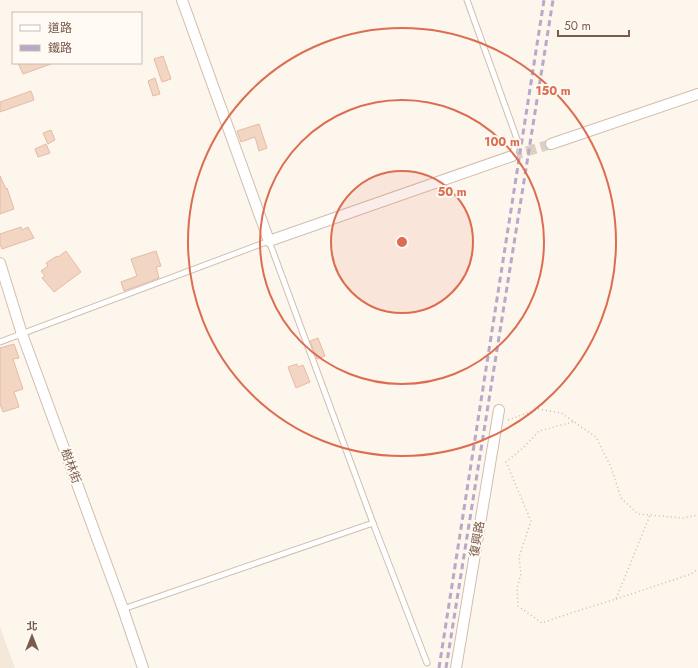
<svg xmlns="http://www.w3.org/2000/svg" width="698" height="668" font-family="Jost,'Noto Sans TC',sans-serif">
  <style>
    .residential { fill: #f5e8da }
    .building { fill: #f3d5c3; stroke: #e6bba3 }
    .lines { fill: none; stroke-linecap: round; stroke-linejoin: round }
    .street-tunnel { stroke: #dcd0c4; stroke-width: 10; stroke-dasharray: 10 5; stroke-linecap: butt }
    .lane-casing { stroke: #d1beb0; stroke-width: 7 }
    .street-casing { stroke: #d1beb0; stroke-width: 12 }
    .path { stroke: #d9b8a5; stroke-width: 1.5; stroke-dasharray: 1 3; stroke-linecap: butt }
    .lane { stroke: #fff; stroke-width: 5 }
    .street { stroke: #fff; stroke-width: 10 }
    .rail { stroke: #b9a8c9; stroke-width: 3; stroke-dasharray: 6 4; stroke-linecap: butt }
    .ring { fill: none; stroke: #dc6d51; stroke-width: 2 }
    .labels { text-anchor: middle; stroke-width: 4; stroke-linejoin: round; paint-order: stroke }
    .street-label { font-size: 12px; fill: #7a5c4d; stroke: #fffaf3 }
    .centre { fill: #dc6d51; stroke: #fffaf3; stroke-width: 2 }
    .ring-label { font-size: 12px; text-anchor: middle; font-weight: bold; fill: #dc6d51; stroke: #fffaf3; stroke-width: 4; stroke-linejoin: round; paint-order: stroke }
  </style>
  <rect width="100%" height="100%" fill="#fdf6ec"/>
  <path class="residential" d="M0 627 15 668H0Z"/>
  <g class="building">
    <path d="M163 56 171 79 162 82 154 59Z"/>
    <path d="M18 63H51V64L23 74Z"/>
    <path d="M155 78 160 94 153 96 148 81Z"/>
    <path d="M31 91 34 100 0 112V102Z"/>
    <path d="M259 124 267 148 259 151 255 137 241 142 237 131Z"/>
    <path d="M51 130 55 140 48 144 43 133Z"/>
    <path d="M46 144 50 153 38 157 35 149Z"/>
    <path d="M0 176 6 189 7 188 14 209 0 214Z"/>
    <path d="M21 227 22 230 28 227 34 238 2 249 0 244V234Z"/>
    <path d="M66 251 81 272 54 292 42 278 45 276 41 271 48 266 46 263 57 256 58 257Z"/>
    <path d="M156 251 161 266 156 267 159 278 124 291 121 282 137 276 131 259Z"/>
    <path d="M318 338 325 356 317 359 310 341Z"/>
    <path d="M14 344 19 358 13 359 23 389 14 392 19 407 3 412 0 404V348Z"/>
    <path d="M297 364 298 367 303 365 310 382 296 388 288 367Z"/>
  </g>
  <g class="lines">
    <path class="street-tunnel" d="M512 156 551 144"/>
    <g class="lane-casing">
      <g id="lane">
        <path d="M467 0 517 139 512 156"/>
        <path d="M0 342 269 241 373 523 123 609"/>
        <path d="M373 523 427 663"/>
      </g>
    </g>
    <g class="street-casing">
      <g id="street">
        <path d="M182 0 269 241 512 156"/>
        <path d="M551 144 698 94"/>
        <path d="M0 263 22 334 123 609 143 668"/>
        <path d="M456 668 499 410"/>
      </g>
    </g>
    <g class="path">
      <path d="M508 420 539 409 561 413 596 437 611 467 621 498 638 514 683 518 698 515"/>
      <path d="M573 422 539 431 524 447 506 462 531 521 519 557 521 574 517 588 518 606 542 623 574 612 616 599 650 515"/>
      <path d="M616 599 691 574 698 569"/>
    </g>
    <use href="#lane" class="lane"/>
    <use href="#street" class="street"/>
    <g class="rail">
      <path d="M439 668 544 0"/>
      <path d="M446 668 553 0"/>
    </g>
  </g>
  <circle cx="402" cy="242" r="71" fill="#dc6d51" fill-opacity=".12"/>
  <g class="ring">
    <circle cx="402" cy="242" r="71"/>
    <circle cx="402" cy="242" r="142"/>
    <circle cx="402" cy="242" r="214"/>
  </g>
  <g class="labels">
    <g class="street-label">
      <text transform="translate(71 466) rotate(70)" y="4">樹林街</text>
      <text transform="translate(477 539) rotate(-80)" y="4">復興路</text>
    </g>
  </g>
  <circle cx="402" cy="242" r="6" class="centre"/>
  <g class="ring-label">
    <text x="553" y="95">150 m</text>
    <text x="502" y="146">100 m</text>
    <text x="452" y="196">50 m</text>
  </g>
  <rect x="12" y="12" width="130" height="52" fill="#fffaf3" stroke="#cabbb1"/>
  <rect x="20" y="25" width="20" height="6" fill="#ffffff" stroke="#cabbb1"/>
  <text x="48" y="32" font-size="12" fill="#7a5c4d">道路</text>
  <rect x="20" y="45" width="20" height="6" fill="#b9a8c9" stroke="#cabbb1"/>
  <text x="48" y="52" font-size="12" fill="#7a5c4d">鐵路</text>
  <g transform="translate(32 636)" stroke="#fffaf3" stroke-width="3" paint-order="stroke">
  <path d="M0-3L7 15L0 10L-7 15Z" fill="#7a5c4d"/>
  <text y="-6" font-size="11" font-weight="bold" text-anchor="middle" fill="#7a5c4d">北</text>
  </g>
  <path d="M558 30v6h71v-6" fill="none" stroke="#7a5c4d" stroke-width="2"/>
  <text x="564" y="30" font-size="12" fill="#7a5c4d" stroke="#fffaf3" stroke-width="3" paint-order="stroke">50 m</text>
</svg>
